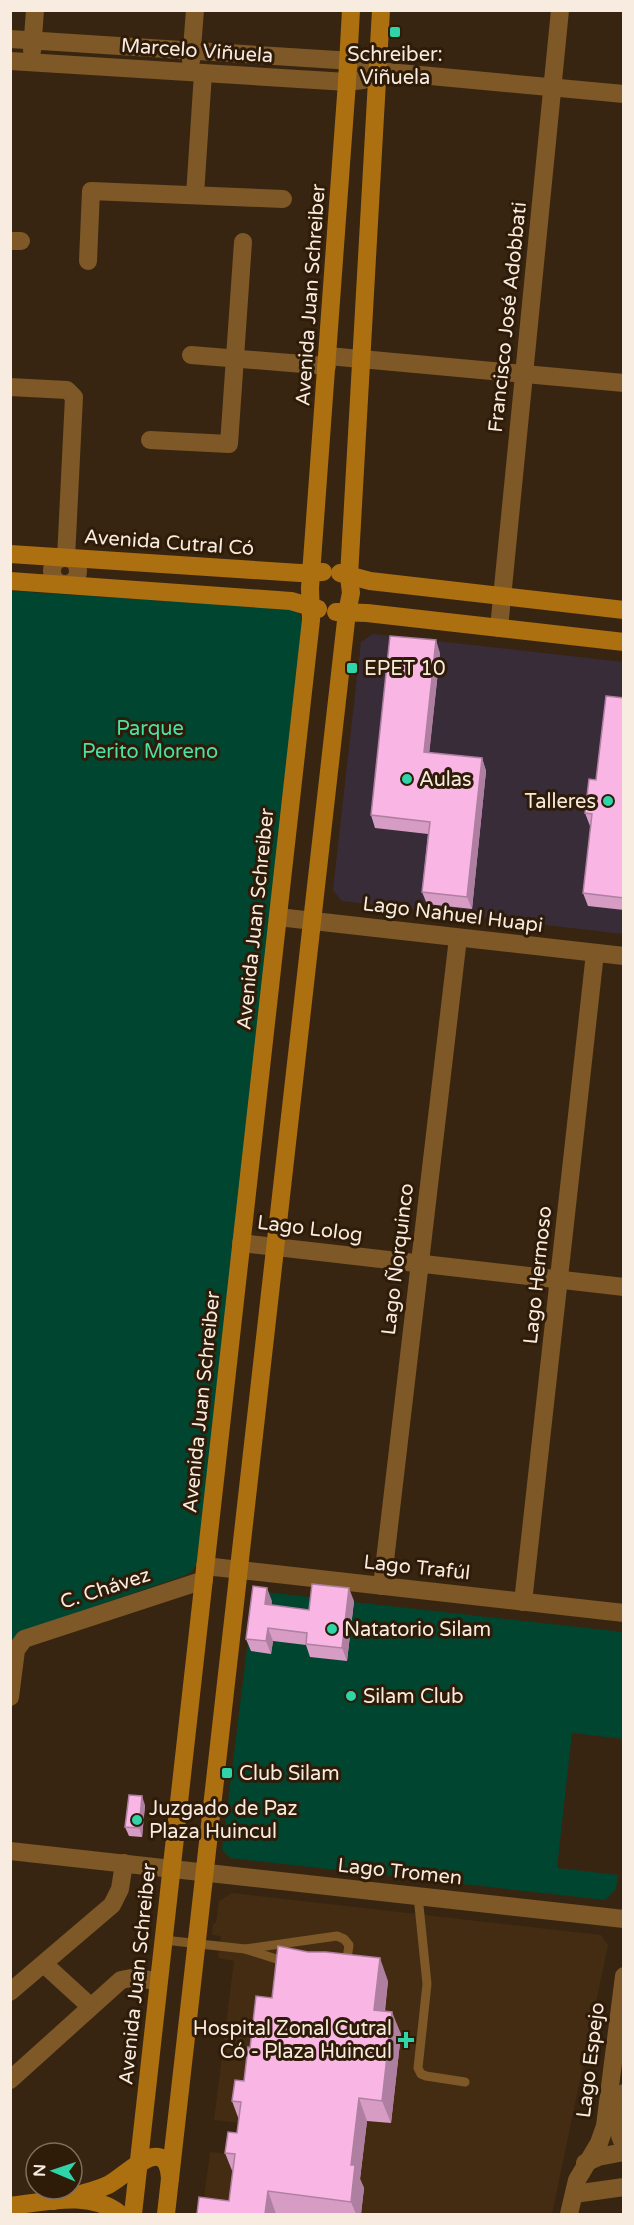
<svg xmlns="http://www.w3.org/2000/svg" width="634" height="2225" font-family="'Varela Round',sans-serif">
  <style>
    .built { fill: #442c12 }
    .education { fill: #392c39 }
    .green { fill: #00452f }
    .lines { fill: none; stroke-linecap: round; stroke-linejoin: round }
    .lane { stroke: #7e5827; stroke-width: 9 }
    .street { stroke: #7e5827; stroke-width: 18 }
    .secondary { stroke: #ad7011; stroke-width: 18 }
    .wall { fill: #d69cc4 }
    .shaded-wall { fill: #ae7fa0 }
    .building { fill: #f9b5e4; stroke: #ae7fa0; stroke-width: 1.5 }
    .poi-dot { fill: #30d4a9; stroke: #2e1b08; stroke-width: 2 }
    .labels { text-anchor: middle; stroke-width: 6; stroke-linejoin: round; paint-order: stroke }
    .street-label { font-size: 20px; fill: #f8ebdf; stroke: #2e1b08 }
    .poi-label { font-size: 20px; fill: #f8ebdf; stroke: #2e1b08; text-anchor: start }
    .park-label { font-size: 20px; fill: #49e2a9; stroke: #2e1b08 }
  </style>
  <rect width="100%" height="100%" fill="#382511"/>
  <path class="built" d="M232 1893 601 1935 608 1945 552 2214H202L210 2152 245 2156 249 2124 214 2120 234 1961 218 1958 221 1936 212 1935 213 1924 216 1923 219 1901Z"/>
  <path class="education" d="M373 634 623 662V934L342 901 333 890 361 642Z"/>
  <g class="green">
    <path d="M11 591 291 609 299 613 303 623 197 1563 193 1570 186 1575 32 1628 11 1644Z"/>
    <path d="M264 1592 623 1632V1739L572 1733 557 1868 618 1875 616 1889 605 1900 230 1858 222 1850 253 1600Z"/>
  </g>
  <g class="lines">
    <g class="lane">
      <path d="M418 1896 427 1984 418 2068 421 2074 426 2076 465 2082"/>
      <path d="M164 1940 245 1949 286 1962"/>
      <path d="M245 1949 337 1936 344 1939 349 1945 347 1959 343 1964"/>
    </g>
    <g class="street">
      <path d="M10 39 353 61 365 64 377 71 624 94"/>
      <path d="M32 51 35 10"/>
      <path d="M10 61 347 82 363 80 377 71"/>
      <path d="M191 61 195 10"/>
      <path d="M195 195 203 73"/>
      <path d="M10 241H21"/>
      <path d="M88 261 91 191 283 199"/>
      <path d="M191 355 327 366"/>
      <path d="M328 356 624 383"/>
      <path d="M10 387 67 390 74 397 66 558"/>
      <path d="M150 440 229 444 243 242"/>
      <circle cx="65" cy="571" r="13"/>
      <path d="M499 628 560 10"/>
      <path d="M278 917 624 956"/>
      <path d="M241 1243 624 1287"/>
      <path d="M205 1566 624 1613"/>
      <path d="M382 1586 458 938"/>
      <path d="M523 1602 595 953"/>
      <path d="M10 1697 16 1650 24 1639 204 1580"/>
      <path d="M10 1851 624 1919"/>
      <path d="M44 1964 91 2007"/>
      <path d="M10 1992 112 1905 120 1889 124 1863"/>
      <path d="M10 2080 121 1980 131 1978 159 1981"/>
      <path d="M624 2093C622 2108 614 2131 624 2144"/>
      <path d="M585 2163 598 2157 624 2152"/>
      <path d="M574 2194 624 2187"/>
      <path d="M569 2214 577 2180 599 2143 605 2126 624 1976"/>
    </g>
    <g class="secondary">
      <path d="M10 554 300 573 323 572"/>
      <path d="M340 573 370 581 624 610"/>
      <path d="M10 581 291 601 318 609"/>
      <path d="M336 612 367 613 624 642"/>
      <path d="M53 2201C71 2196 91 2193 108 2185 125 2177 166 2130 170 2178"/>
      <path d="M10 2206C46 2202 90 2190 120 2214"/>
      <path d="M133 2214 311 620 310 588 347 82 351 10"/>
      <path d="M166 2214 347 612 351 593 349 576 381 10"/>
    </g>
  </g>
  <g class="wall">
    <path d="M440 653 429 753 482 758 486 771 472 909 427 904 422 892 428 834 375 828 371 815Z"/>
    <path d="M624 698V910L588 906 583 893 591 826H590L585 813Z"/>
    <path d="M272 1601 271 1605 309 1610 354 1601 347 1661 310 1657 306 1645 273 1641 271 1654 251 1651 246 1639Z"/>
    <path d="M145 1805 142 1837 129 1836 125 1827Z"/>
    <path d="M388 1981 385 2011 401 2034 391 2123 367 2121 360 2179 364 2188 361 2214H197L229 2201 233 2173 225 2153 237 2133 239 2120 232 2101 244 2081 250 2048 272 1998Z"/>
  </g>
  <g class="shaded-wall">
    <path d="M436 640 440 653 428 765 424 752Z"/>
    <path d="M482 758 486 771 472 909 467 897Z"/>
    <path d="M267 1588 272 1601 270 1616 265 1604Z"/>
    <path d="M349 1588 354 1601 347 1661 342 1648Z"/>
    <path d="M268 1628 273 1641 271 1654 266 1641Z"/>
    <path d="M142 1796 145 1805 142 1837 139 1828Z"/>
    <path d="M380 1958 388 1981 382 2032 374 2010Z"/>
    <path d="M392 2012 401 2034 391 2123 382 2101Z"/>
    <path d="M359 2098 367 2121 360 2179 364 2188 361 2214H356L351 2202V2165Z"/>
    <path d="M268 2191 276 2214H265Z"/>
  </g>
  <g class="building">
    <path d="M390 636 436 640 424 752 482 758 467 897 422 892 430 822 371 815Z"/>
    <path d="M606 696 624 698V898L583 893 592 814 585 813 589 779 596 780Z"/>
    <path d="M312 1584 349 1588 342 1648 306 1644 307 1633 268 1628 266 1641 246 1639 253 1586 267 1588 265 1604 309 1610Z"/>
    <path d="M129 1795 142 1796 139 1828 125 1827Z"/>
    <path d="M278 1946 308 1952H326L380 1958 374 2010 392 2012 382 2101 359 2098 351 2165H355L351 2202 268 2191 265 2214H197L199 2197 229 2201 235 2154 225 2153 228 2132 237 2133 241 2102 232 2101 235 2080 244 2081 248 2047 250 2048 256 1996 272 1998Z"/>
  </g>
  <g class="poi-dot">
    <rect x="389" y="26" width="12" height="12" rx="3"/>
    <rect x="346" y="662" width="12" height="12" rx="3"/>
    <circle cx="407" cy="779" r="6"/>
    <circle cx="608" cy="801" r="6"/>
    <circle cx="332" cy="1629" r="6"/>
    <circle cx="351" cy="1696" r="6"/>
    <rect x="221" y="1767" width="12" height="12" rx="3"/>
    <circle cx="137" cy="1820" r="6"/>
    <path d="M403 2031h6v6h6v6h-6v6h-6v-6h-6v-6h6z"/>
  </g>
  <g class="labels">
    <g class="street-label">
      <text transform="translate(197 50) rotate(4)" y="7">Marcelo Viñuela</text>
      <text transform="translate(310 295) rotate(-86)" y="7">Avenida Juan Schreiber</text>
      <text transform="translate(507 317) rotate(-84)" y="7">Francisco José Adobbati</text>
      <text transform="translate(169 542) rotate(4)" y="7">Avenida Cutral Có</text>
      <text transform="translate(453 914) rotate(7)" y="7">Lago Nahuel Huapi</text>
      <text transform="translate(255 919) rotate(-84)" y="7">Avenida Juan Schreiber</text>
      <text transform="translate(310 1228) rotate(7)" y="7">Lago Lolog</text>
      <text transform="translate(397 1259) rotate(-83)" y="7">Lago Ñorquinco</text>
      <text transform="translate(537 1275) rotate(-84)" y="7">Lago Hermoso</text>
      <text transform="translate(201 1402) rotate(-84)" y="7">Avenida Juan Schreiber</text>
      <text transform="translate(417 1567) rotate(6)" y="7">Lago Trafúl</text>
      <text transform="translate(105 1588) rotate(-18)" y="7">C. Chávez</text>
      <text transform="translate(400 1871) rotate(6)" y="7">Lago Tromen</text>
      <text transform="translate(137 1974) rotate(-84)" y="7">Avenida Juan Schreiber</text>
      <text transform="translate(590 2060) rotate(-83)" y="7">Lago Espejo</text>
    </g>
    <g class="poi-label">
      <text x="395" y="61" text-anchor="middle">Schreiber:<tspan x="395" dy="23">Viñuela</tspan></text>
      <text x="364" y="675">EPET 10</text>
      <text x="419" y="786">Aulas</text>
      <text x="596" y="808" text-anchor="end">Talleres</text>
      <text x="344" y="1636">Natatorio Silam</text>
      <text x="363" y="1703">Silam Club</text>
      <text x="239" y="1780">Club Silam</text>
      <text x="149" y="1815">Juzgado de Paz<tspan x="149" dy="23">Plaza Huincul</tspan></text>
      <text x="392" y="2035" text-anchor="end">Hospital Zonal Cutral<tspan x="392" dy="23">Có - Plaza Huincul</tspan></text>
    </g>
    <g class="park-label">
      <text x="150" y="735">Parque<tspan x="150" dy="23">Perito Moreno</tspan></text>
    </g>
  </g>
  <rect width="634" height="2225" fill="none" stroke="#f8ebdf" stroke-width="24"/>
  <g transform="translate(54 2171) rotate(272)"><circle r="28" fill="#2e1b08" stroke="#7f6e5e" stroke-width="1.5"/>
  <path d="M0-4.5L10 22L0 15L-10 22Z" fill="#30d4a9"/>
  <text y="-9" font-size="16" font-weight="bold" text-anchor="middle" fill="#f8ebdf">N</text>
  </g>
</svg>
